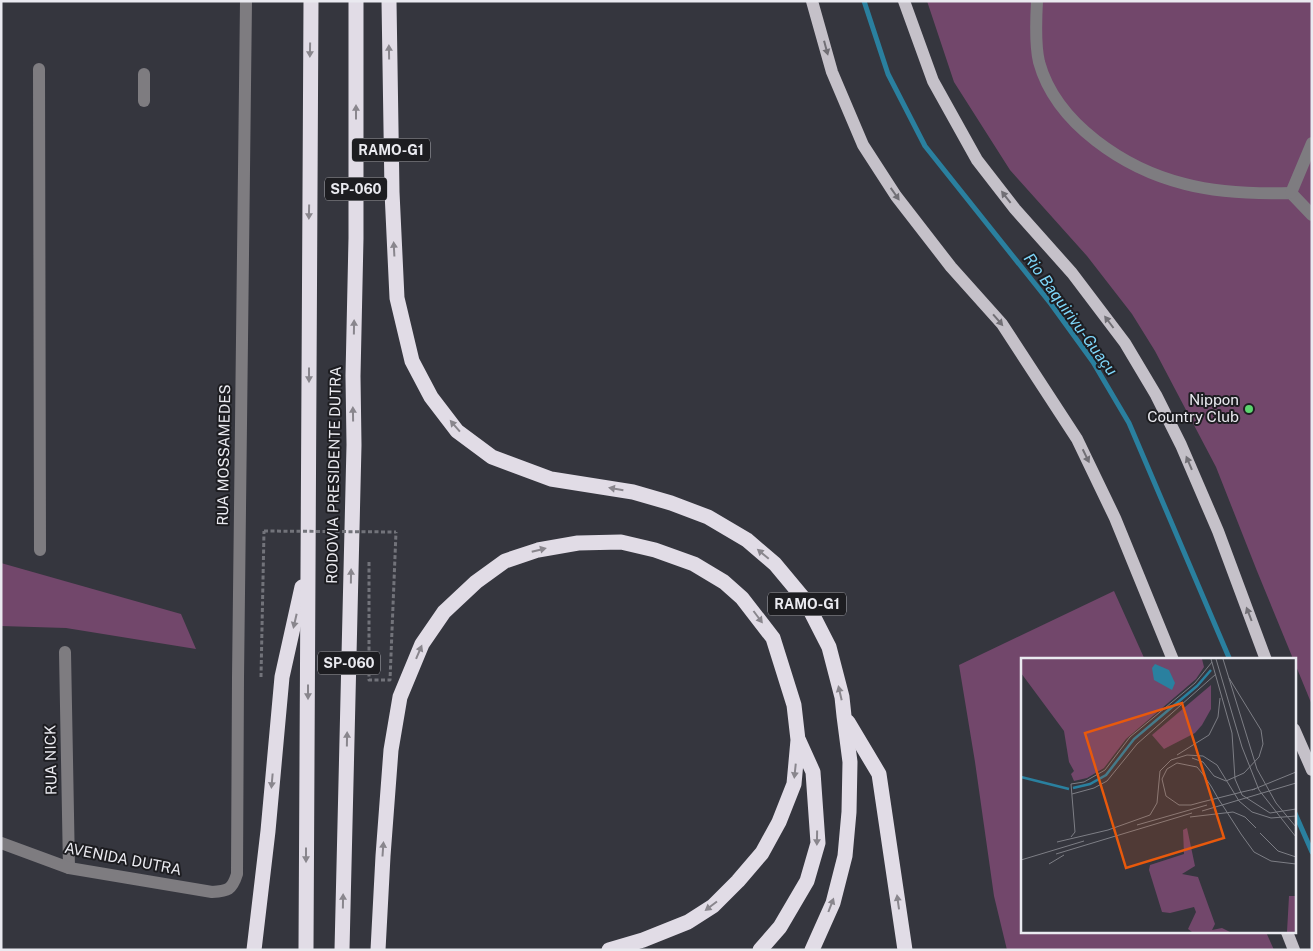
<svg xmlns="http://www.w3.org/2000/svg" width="1313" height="951" font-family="'Public Sans',sans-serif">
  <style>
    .green { fill: #72476b }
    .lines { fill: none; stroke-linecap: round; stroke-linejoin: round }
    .stream { stroke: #2a809f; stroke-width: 5 }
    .path { stroke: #72737a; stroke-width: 3; stroke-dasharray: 4 2.5; stroke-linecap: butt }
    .minor { stroke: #7e7c80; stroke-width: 12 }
    .major { stroke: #c5c1c9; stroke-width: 12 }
    .highway { stroke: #e1dce6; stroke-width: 15 }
    .path-bridge { stroke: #72737a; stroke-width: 3; stroke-dasharray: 4 2.5; stroke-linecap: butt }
    .oneway { fill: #716f75 }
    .oneway2 { fill: #89868d }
    .poi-dot { fill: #5bd56e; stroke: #1d1d21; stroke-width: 2 }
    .labels { text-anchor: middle; stroke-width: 4; stroke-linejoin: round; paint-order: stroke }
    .shield { fill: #1d1d21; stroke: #acacb2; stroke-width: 1 }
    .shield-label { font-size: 14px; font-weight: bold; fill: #eaeaf0 }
    .poi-label { font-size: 15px; fill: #eaeaf0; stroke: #1d1d21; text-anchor: end }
    .street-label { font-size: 15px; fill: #eaeaf0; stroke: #1d1d21 }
    .water-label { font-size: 16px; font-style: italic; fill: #7ed6f9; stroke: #1d1d21 }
    .inset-river { fill: none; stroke: #2a809f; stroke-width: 2.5 }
    .inset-road { fill: none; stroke: #7d7e85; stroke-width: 1 }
    .view { fill: #e8590c; fill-opacity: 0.15; stroke: #e8590c; stroke-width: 2.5 }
    .inset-edge { fill: none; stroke: #eaeaf0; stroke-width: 2.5 }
  </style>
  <rect width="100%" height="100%" fill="#35363e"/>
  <g class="green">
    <path d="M927 1H1312V705L1257 571 1216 467 1155 351 1132 314 1087 256 1010 170 954 82Z"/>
    <path d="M1 563 181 614 196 649 66 628 1 626Z"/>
    <path d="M1114 591 1145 660H1022V932H1266L1274 950H1007L994 896 975 762 959 665Z"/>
  </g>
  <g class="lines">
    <g class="stream">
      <path d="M864 1 888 74 925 146 1051 304 1093 362 1129 423 1230 660"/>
      <path d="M1294 811 1312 852"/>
    </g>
    <g class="path">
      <path d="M369 562V680H390L396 532"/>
      <path d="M261 677 264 531"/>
    </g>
    <g class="minor">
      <path d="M1037 1C1036 19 1035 45 1039 62 1056 124 1125 169 1185 184 1219 193 1255 194 1291 193L1312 215"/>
      <path d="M39 69 40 550"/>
      <path d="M144 101V74"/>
      <path d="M1291 193 1312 143"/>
      <path d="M65 652 69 868"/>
      <path d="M1 843 69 868 212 892C228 891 232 890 237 874L238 678 246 1"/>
    </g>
    <g class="major">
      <path d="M812 1 832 72 863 145 896 196 951 267 1002 324 1077 439 1115 518 1173 660"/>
      <path d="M904 1 933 81 977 160 1015 209 1072 273 1125 343 1156 395 1181 445 1218 531 1266 660"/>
      <path d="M1294 729 1312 770"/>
      <path d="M1287 932 1294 950"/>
    </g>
    <g class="highway">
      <path d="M389 1 392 192 397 298 412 361 431 397 457 431 492 457 551 479 633 492 671 503 708 517 747 540 775 564 805 600 829 647 842 697 844 716 850 762 849 812 845 856 833 903 812 950"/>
      <path d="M848 722 879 774 905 950"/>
      <path d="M254 950 268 831 282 677 302 587"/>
      <path d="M306 950 311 1"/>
      <path d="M342 950 354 445 353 376 356 238V1"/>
      <path d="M378 950 383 856 391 750 400 697 422 644 444 612 476 582 505 561 538 550 578 543 621 542 655 550 694 564 724 582 742 598 773 638 794 705 798 740 794 784 779 822 762 853 738 881 713 906 688 922 643 940 609 950"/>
      <path d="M760 950 780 927 807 881 818 843 813 772 799 741"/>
    </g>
    <path class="path-bridge" d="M264 531 396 532"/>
  </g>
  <defs><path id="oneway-solid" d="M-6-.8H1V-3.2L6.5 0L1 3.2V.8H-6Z" transform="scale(1.25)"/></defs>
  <g class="oneway">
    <use href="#oneway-solid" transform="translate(826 48) rotate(75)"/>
    <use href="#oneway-solid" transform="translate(895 194) rotate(55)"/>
    <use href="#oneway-solid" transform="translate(1006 197) rotate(-128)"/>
    <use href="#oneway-solid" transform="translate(998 320) rotate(49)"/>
    <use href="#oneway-solid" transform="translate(1109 322) rotate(-127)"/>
    <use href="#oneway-solid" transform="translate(1086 456) rotate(64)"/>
    <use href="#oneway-solid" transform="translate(1189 463) rotate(-113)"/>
    <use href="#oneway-solid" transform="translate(1249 614) rotate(-111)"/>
  </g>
  <g class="oneway2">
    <use href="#oneway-solid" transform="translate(310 50) rotate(91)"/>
    <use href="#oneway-solid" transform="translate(389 52) rotate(-91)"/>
    <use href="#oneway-solid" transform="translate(356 112) rotate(-90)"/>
    <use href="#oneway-solid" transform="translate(309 212) rotate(91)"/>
    <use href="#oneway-solid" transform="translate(394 249) rotate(-93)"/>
    <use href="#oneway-solid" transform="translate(354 327) rotate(-89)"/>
    <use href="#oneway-solid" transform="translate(309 375) rotate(90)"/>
    <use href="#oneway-solid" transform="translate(353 414) rotate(-91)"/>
    <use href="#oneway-solid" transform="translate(455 426) rotate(-131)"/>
    <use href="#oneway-solid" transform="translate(616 489) rotate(-170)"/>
    <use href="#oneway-solid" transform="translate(539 550) rotate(-14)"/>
    <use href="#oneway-solid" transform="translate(763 554) rotate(-140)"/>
    <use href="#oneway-solid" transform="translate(351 576) rotate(-89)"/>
    <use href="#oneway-solid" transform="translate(758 617) rotate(53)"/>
    <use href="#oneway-solid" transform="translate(295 621) rotate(103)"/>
    <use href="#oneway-solid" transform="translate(419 652) rotate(-67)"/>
    <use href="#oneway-solid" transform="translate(308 692) rotate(90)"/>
    <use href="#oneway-solid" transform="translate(840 693) rotate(-103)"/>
    <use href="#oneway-solid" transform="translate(347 739) rotate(-89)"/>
    <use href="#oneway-solid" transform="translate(795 771) rotate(96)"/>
    <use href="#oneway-solid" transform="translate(272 781) rotate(95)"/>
    <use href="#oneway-solid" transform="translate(817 838) rotate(91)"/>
    <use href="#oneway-solid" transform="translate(383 849) rotate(-86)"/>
    <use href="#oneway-solid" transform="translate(306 855) rotate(90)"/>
    <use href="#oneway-solid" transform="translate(343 901) rotate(-89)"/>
    <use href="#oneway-solid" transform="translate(898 902) rotate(-98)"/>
    <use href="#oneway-solid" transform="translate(831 905) rotate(-69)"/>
    <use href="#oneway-solid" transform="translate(711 906) rotate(143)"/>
  </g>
  <circle class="poi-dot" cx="1249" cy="409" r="5"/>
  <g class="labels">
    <g class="shield">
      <rect x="352" y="138.5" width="78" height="23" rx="4"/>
      <rect x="325" y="177.5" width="62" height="23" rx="4"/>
      <rect x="768" y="592.5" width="78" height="23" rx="4"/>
      <rect x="318" y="651.5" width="62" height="23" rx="4"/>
    </g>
    <g class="shield-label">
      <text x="391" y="155">RAMO-G1</text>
      <text x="356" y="194">SP-060</text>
      <text x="807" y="609">RAMO-G1</text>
      <text x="349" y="668">SP-060</text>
    </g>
    <g class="poi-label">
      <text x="1239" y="405">Nippon<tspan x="1239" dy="17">Country Club</tspan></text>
    </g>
    <g class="street-label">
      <text transform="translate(224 455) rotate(-89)" y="5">RUA MOSSAMEDES</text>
      <text transform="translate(334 475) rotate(-89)" y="5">RODOVIA PRESIDENTE DUTRA</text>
      <text transform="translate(51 760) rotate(-91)" y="5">RUA NICK</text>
      <text transform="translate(123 859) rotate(11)" y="5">AVENIDA DUTRA</text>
    </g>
    <g class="water-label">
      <text transform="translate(1071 314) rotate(54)" y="6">Rio Baquirivu-Guaçu</text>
    </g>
  </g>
  <g transform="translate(1021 658)">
    <rect width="275" height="275" fill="#35363e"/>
    <path d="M0 1H181L183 9 175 21 105 81 83 110 66 120 53 123 50 116 53 113 48 104 43 73 0 15ZM190 27V51L181 67 174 75 143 91 131 77ZM166 170 174 208 161 216 177 219 194 266 191 272 201 270 209 274H171L167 271 175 254 173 249 149 255 141 254 128 212 129 207 163 196 162 172ZM268 238H275V274H266Z" fill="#72476b"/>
    <path d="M134 6 148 12 154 25 151 32 133 22 131 10Z" fill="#2a809f"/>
    <path class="inset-river" d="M0 119 48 131M52 130 69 126 85 117 113 81 176 28 190 12"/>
    <path class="inset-road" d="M190 1 211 75 214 121 221 137 249 155 275 151M195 1 221 89 238 132 275 179M202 1 236 111 255 145 275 169M156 97 188 77 197 59 199 40M171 100 182 104 193 118 205 123 223 115 238 99 242 86 240 72 208 20M234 131 221 134 181 144 170 147H158L145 138 141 121 146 111 156 105 176 109 181 115 190 128 198 142 204 151 220 176 233 194 250 203 275 206M231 132 275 114M51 136 73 130 86 123 116 86 195 16M181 153 275 125M169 159 212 154 224 159 235 170M116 167 186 147M239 175 257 193 275 199M50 179 54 174 50 126 63 124 84 112 109 79 174 25 191 4M36 184 87 172 129 157 136 145 139 113 150 102 166 97 182 98 196 107 218 143 231 154 250 160 275 158M35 196 171 155M0 202 63 183M28 206 43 197"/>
    <path class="view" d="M161 45 203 180 105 210 64 75Z"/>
    <rect width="275" height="275" class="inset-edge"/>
  </g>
  <rect width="1313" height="951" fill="none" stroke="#eaeaf0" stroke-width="5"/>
</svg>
